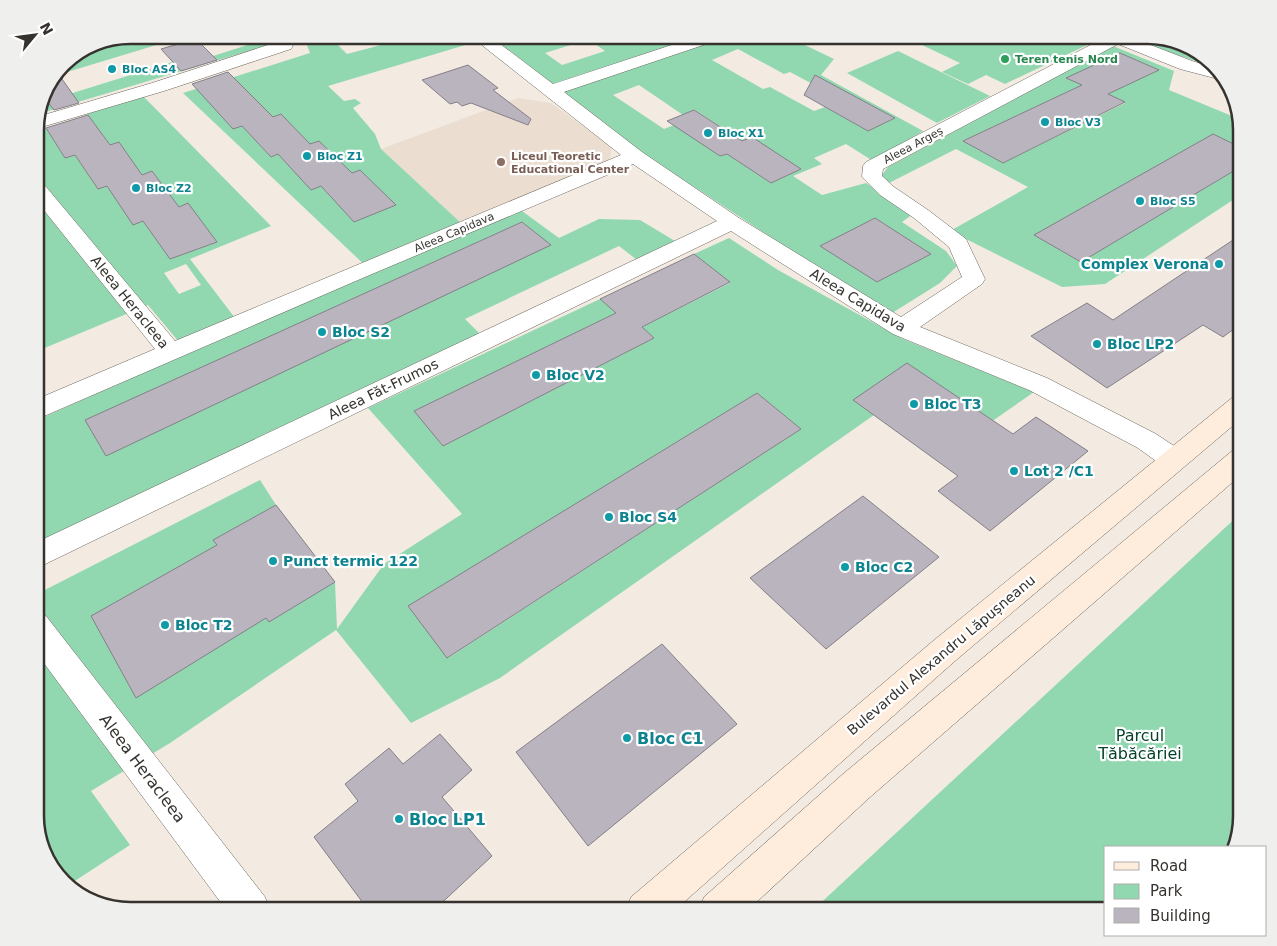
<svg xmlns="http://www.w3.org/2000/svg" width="1277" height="946" font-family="'DejaVu Sans',sans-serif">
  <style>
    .built { fill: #ebded0 }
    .green { fill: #91d8b1; fill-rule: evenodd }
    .building { fill: #b9b4bd; stroke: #847f88 }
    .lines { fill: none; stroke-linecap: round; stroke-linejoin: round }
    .minor-casing { stroke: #6a645c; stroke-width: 1 }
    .secondary-casing { stroke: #6a645c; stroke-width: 1 }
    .minor { fill: #fff; fill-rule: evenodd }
    .secondary { fill: #feecdc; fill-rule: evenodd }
    .leisure-dot { fill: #2e9e5b; stroke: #fff; stroke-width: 2 }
    .culture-dot { fill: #0f9aa8; stroke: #fff; stroke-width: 2 }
    .education-dot { fill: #8d6e63; stroke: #fff; stroke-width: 2 }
    .labels { text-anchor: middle; stroke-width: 4.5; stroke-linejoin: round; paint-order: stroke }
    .far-leisure-label { font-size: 11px; font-weight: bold; fill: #27864d; stroke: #fff; text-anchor: start }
    .far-culture-label { font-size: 11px; font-weight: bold; fill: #0d838f; stroke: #fff; text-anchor: start }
    .far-street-label { font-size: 11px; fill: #36332f; stroke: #fff }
    .far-education-label { font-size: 11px; font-weight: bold; fill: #785e54; stroke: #fff; text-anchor: start }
    .culture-label { font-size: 14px; font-weight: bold; fill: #0d838f; stroke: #fff; text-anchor: start }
    .street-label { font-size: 14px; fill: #36332f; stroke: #fff }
    .near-park-label { font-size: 16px; fill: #05442a; stroke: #fff }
    .near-culture-label { font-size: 16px; font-weight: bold; fill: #0d838f; stroke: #fff; text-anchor: start }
    .near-street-label { font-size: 16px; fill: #36332f; stroke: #fff }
    .rim { fill: none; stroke: #36332f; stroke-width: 2.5 }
  </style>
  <rect width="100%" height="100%" fill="#f3ebe2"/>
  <path class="built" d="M518 98 551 103 612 147 610 158 603 166 461 223 381 149Z"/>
  <g class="green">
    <path d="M130 35H208L178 44 173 40 54 76 67 59Z"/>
    <path d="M253 35 277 36 272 44 38 114 43 96 47 101 185 58 191 63 260 41Z"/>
    <path d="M303 35H373L338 45 347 54 396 41 391 35H566L577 43 545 53 562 65 605 51 591 41C602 38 617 31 628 37L635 35H722L732 41 749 35H784L834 59 821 75 923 131 873 161 846 144 814 158 822 164 793 176 822 195 866 183 913 214 902 222 946 251 957 266 940 283 889 315 644 154 489 38 328 86 344 101 355 99 361 103 353 108 375 134 381 149 461 223 511 203 559 238 599 219 640 220 675 241 637 260 619 246 465 319 481 335 35 545V421L371 271 183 93 310 53ZM738 49 784 74 790 72 837 97 895 118 868 131 825 107 814 111 770 87 763 89 712 60ZM639 85 683 115 695 110 742 141 752 138 801 169 771 183 727 154 720 156 674 125 664 129 613 95ZM244 88 273 117 281 114 310 144 319 141 352 173 395 205 354 221 321 186 311 189 278 154 271 157 242 126 233 129 207 100ZM875 218 931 254 877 282 821 246ZM522 222 550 245 86 420Z"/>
    <path d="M946 35H1098L1104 37 1005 84 986 75 968 84 942 72 960 63 922 45Z"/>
    <path d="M1118 35H1148L1205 55 1216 68Z"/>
    <path d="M1113 46 1174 71 1169 90 1232 116 1238 111 1242 129V147L1213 135 1035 235 1081 262 1242 166V194L1105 284 1062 287 950 231 1028 187 956 149 887 184 879 179 888 167ZM1120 53 1158 70 1108 94 1125 103 1003 163 963 141 1082 85 1067 78Z"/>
    <path d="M898 51 990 96 937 123 847 73Z"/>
    <path d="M144 97 271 226 190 259 235 318 179 342 148 305 35 352V339L41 336 35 324V130L45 127 65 158 75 155 98 189 107 186 133 224 143 221 170 259 217 242 188 204 179 207 152 171 142 175 119 143 110 145 87 114ZM186 264 201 285 179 294 164 273Z"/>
    <path d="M729 238 778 270 903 339 1034 392 991 422 874 415 500 678 411 723 336 630 170 743 91 791 130 845 67 886 45 858 35 822V595L260 480 276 505 214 540 269 622 335 582 337 629 384 564 462 514 368 408 600 299 616 313 415 411 443 446 654 338 642 327 730 283 694 254ZM757 393 801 429 448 658 409 606Z"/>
    <path d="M1242 512V817L1232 847H1106V911H812Z"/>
  </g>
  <g class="building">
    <path d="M196 39 217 60 181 71 161 49Z"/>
    <path d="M1120 53 1159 70 1108 94 1125 102 1003 163 963 141 1082 85 1066 78Z"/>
    <path d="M468 65 498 88 493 90 531 119 528 125 471 103 462 106 457 102 450 104 422 80Z"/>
    <path d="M57 72 79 103 54 110 43 96 45 88Z"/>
    <path d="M228 72 273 117 281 114 310 144 319 141 352 173 360 170 396 205 354 222 321 186 311 190 278 154 271 157 242 126 233 129 192 84Z"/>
    <path d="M815 75 895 118 868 131 804 95Z"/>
    <path d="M694 110 742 141 752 137 801 169 771 183 727 154 720 156 667 121Z"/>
    <path d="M88 115 110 145 119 142 142 175 152 171 179 207 188 203 217 242 170 259 143 221 133 225 107 186 98 189 75 155 65 158 46 128Z"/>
    <path d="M1213 134 1242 148V166L1081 262 1034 235Z"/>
    <path d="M875 218 931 254 877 282 820 246Z"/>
    <path d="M522 222 551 245 106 456 85 420Z"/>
    <path d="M1242 234V323L1223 337 1203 325 1107 388 1031 336 1087 303 1113 320Z"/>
    <path d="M694 254 730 282 642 327 654 338 443 446 414 411 616 313 600 299Z"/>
    <path d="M907 363 1013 434 1036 417 1088 451 990 531 938 491 958 476 853 400Z"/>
    <path d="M757 393 801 429 447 658 408 606Z"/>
    <path d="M863 496 939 557 826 649 750 578Z"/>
    <path d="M276 505 335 582 269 622 266 618 136 698 91 616 217 545 213 540Z"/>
    <path d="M662 644 737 724 588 846 516 752Z"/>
    <path d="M440 734 472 770 442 797 492 856 433 911H369L314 837 358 801 345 784 389 748 403 764Z"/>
  </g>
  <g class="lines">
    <g class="minor-casing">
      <g id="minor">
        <path d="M278 35H294L293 45 291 49 164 91 35 129 37 117 152 83 277 42Z"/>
        <path d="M702 35H726L724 38 564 92 642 152 739 218 901 317 962 277 949 247 914 218 880 195 862 177 863 166 866 162 1104 38 1102 35H1125L1192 61 1216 68 1225 79 1222 80 1180 69 1118 44 883 169 882 176 894 187 928 210 966 239 985 279 982 284 920 327 1047 378 1156 434 1183 452 1187 459 1183 466 1173 469 1163 466 1138 448 1029 390 893 334 731 231 35 569V543L717 221 633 164 365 277 35 420V400L155 349 35 199V180L42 182 175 341 621 155 483 46 481 43 483 40H495L553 84Z"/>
        <path d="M35 612 46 616 265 897 270 911H227L35 651Z"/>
      </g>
    </g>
    <g class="secondary-casing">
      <g id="secondary">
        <path d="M1242 395V418L955 661 674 911H626L631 897 933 641 1233 397Z"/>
        <path d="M1242 448V474L869 798 747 911H699L704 897 843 774 1232 451Z"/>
      </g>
    </g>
    <use href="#minor" class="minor"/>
    <use href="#secondary" class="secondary"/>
  </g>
  <circle class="leisure-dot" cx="1005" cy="59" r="5"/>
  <g class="culture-dot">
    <circle cx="112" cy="69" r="5"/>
    <circle cx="1045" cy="122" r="5"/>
    <circle cx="708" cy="133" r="5"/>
    <circle cx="307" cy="156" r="5"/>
    <circle cx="136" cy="188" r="5"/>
    <circle cx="1140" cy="201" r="5"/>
    <circle cx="1219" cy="264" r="5"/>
    <circle cx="322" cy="332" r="5"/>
    <circle cx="1097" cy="344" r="5"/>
    <circle cx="536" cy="375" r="5"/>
    <circle cx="914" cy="404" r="5"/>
    <circle cx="1014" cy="471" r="5"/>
    <circle cx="609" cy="517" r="5"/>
    <circle cx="273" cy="561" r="5"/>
    <circle cx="845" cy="567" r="5"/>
    <circle cx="165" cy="625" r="5"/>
    <circle cx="627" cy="738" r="5"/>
    <circle cx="399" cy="819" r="5"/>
  </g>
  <circle class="education-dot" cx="501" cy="162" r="5"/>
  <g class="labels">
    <g class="far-leisure-label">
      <text x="1015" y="63">Teren tenis Nord</text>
    </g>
    <g class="far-culture-label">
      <text x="122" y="73">Bloc AS4</text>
      <text x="1055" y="126">Bloc V3</text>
      <text x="718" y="137">Bloc X1</text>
      <text x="317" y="160">Bloc Z1</text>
      <text x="146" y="192">Bloc Z2</text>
      <text x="1150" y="205">Bloc S5</text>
    </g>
    <g class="far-street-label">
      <text transform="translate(913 145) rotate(-28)" y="4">Aleea Argeș</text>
      <text transform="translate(454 232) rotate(-23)" y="4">Aleea Capidava</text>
    </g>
    <g class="far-education-label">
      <text x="511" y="160">Liceul Teoretic<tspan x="511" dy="13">Educational Center</tspan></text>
    </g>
    <g class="culture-label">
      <text x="1209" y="269" text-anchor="end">Complex Verona</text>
      <text x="332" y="337">Bloc S2</text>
      <text x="1107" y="349">Bloc LP2</text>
      <text x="546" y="380">Bloc V2</text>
      <text x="924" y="409">Bloc T3</text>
      <text x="1024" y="476">Lot 2 /C1</text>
      <text x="619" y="522">Bloc S4</text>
      <text x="283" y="566">Punct termic 122</text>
      <text x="855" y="572">Bloc C2</text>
      <text x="175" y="630">Bloc T2</text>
    </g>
    <g class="street-label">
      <text transform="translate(858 300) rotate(31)" y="5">Aleea Capidava</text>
      <text transform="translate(130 302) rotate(51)" y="5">Aleea Heracleea</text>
      <text transform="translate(383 389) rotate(-26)" y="5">Aleea Făt-Frumos</text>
      <text transform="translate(941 655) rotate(-40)" y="5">Bulevardul Alexandru Lăpușneanu</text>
    </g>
    <g class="near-park-label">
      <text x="1140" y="741">Parcul<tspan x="1140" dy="18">Tăbăcăriei</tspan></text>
    </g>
    <g class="near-culture-label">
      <text x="637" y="744">Bloc C1</text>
      <text x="409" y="825">Bloc LP1</text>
    </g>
    <g class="near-street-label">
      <text transform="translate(143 768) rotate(53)" y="6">Aleea Heracleea</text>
    </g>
  </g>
  <path d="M0 0H1277V946H0ZM130 44H1147A86 86 0 0 1 1233 130V816A86 86 0 0 1 1147 902H130A86 86 0 0 1 44 816V130A86 86 0 0 1 130 44Z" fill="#efefee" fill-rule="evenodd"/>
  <path class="rim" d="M130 44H1147A86 86 0 0 1 1233 130V816A86 86 0 0 1 1147 902H130A86 86 0 0 1 44 816V130A86 86 0 0 1 130 44Z"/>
  <rect x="1104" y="846" width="162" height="90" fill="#ffffff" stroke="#afadac"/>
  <rect x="1114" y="862" width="25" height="8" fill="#feecdc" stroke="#afadac"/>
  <text x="1150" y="871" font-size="15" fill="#36332f">Road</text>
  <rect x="1114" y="884" width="25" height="15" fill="#91d8b1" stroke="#afadac"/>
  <text x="1150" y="896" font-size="15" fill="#36332f">Park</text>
  <rect x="1114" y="908" width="25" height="15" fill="#b9b4bd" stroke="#afadac"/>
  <text x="1150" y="921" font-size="15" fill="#36332f">Building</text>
  <g transform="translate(35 35) rotate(61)" stroke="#ffffff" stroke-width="4" paint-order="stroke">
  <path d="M0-4L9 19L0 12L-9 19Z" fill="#36332f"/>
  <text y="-8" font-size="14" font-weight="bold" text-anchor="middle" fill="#36332f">N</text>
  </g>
</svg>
